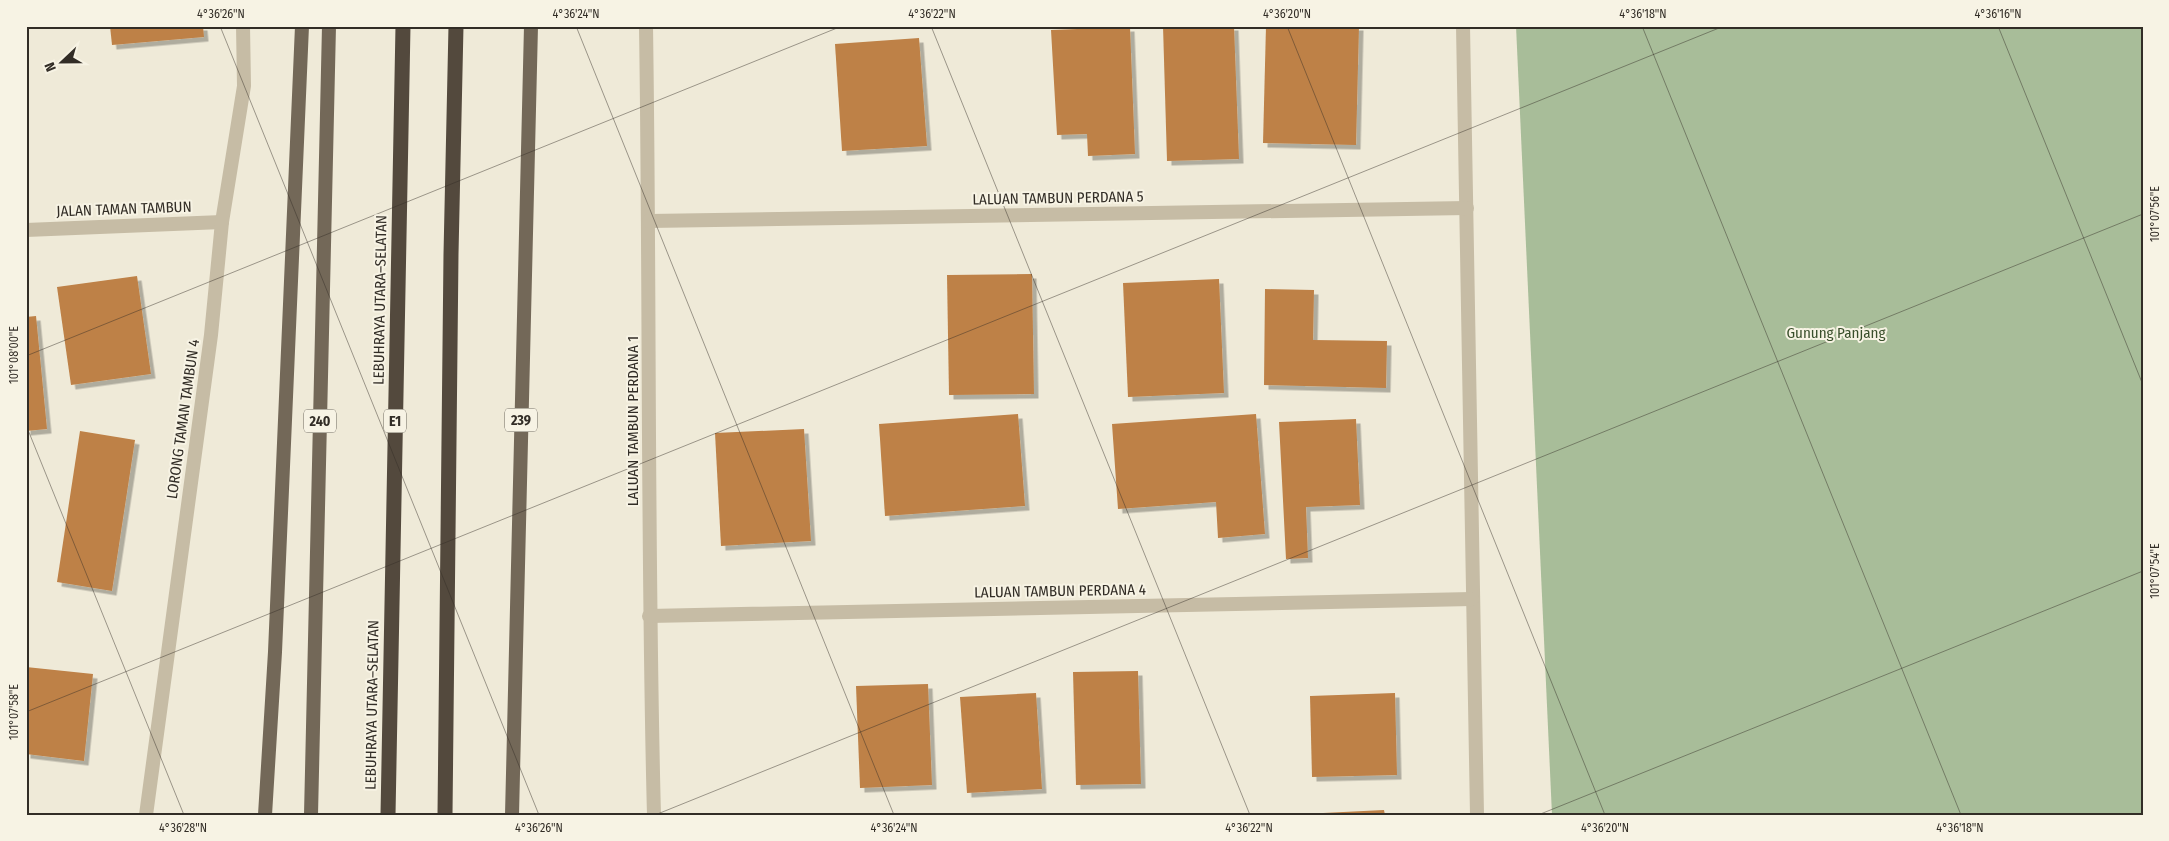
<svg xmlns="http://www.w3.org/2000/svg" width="2169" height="841" font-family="'Fira Sans Condensed',sans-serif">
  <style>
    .green { fill: #a8bd99 }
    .building { fill: #be8147; filter: url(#shadow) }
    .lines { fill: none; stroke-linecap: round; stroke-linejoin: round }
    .minor { stroke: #c6bca5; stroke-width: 14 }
    .primary { stroke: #736858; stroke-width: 14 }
    .motorway { stroke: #53493d; stroke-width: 15 }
    .ticks { fill: none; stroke: #322d26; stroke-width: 1; stroke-opacity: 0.45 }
    .labels { text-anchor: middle; stroke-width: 4; stroke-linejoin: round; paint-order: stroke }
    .shield { fill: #f7f3e4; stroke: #6d685f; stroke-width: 1 }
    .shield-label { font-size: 14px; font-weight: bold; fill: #322d26 }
    .street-label { font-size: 15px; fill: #322d26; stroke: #f7f3e4 }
    .park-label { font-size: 15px; fill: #394f2b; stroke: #f7f3e4 }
    .neatline { fill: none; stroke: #322d26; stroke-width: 2 }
    .ticks-label { font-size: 12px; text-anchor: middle; fill: #322d26 }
  </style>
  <defs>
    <filter id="shadow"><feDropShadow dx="4.5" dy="4.5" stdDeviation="0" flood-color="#0004"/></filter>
  </defs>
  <rect width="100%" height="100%" fill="#efead8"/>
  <path class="green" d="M1516 26H2143V815H1552Z"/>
  <g class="building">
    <path d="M110 26H203L204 37 112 45Z"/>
    <path d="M1163 26H1234L1239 159 1167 161Z"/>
    <path d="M1266 26H1359L1356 145 1263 143Z"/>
    <path d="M1130 27 1135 154 1088 156 1087 134 1057 135 1051 30Z"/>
    <path d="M919 38 927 146 842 151 835 44Z"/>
    <path d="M1032 274 1034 394 949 395 947 275Z"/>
    <path d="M137 276 151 374 71 385 57 287Z"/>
    <path d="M1219 279 1224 393 1128 397 1123 283Z"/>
    <path d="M1265 289 1314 290 1313 340 1387 341 1386 388 1264 385Z"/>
    <path d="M36 316 47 429 26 431V317Z"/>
    <path d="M1018 414 1025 506 885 516 879 424Z"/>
    <path d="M1256 414 1265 534 1218 538 1216 502 1118 509 1112 424Z"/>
    <path d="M1356 419 1360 505 1306 507 1308 558 1286 559 1279 422Z"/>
    <path d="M804 429 811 541 721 546 715 433Z"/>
    <path d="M80 431 135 440 112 591 57 582Z"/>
    <path d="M26 667 93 674 84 761 26 754Z"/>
    <path d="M1138 671 1141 784 1076 785 1073 672Z"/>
    <path d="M928 684 932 785 860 788 856 686Z"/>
    <path d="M1036 693 1042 789 967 793 960 697Z"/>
    <path d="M1395 693 1397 775 1312 777 1310 696Z"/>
    <path d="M1384 810 1385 815H1323V813Z"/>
  </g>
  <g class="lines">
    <g class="minor">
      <path d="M646 26C650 289 647 552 654 815"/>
      <path d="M1463 26 1477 815"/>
      <path d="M649 221 1467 208"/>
      <path d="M26 230 222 222"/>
      <path d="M649 616 1472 599"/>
      <path d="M146 815 211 335 222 222 244 86 243 26"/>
    </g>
    <g class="primary">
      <path d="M265 815 275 652 302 26"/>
      <path d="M311 815 329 26"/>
      <path d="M512 815 531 26"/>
    </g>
    <g class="motorway">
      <path d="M388 815 403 26"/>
      <path d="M445 815 451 254 456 26"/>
    </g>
  </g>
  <path class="ticks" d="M220 26 539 815M576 26 894 815M931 26 1250 815M1287 26 1605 815M1642 26 1961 815M1998 26 2143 385M26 356 842 26M26 425 184 815M26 712 1724 26M655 815 2143 214M1538 815 2143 571"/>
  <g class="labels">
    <g class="shield">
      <rect x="505" y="408.5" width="32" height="23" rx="4"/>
      <rect x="304" y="409.5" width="32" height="23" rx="4"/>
      <rect x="384" y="409.5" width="22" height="23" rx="4"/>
    </g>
    <g class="shield-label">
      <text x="521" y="425">239</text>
      <text x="320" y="426">240</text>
      <text x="395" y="426">E1</text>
    </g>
    <g class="street-label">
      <text transform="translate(1058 198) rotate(-1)" y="5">LALUAN TAMBUN PERDANA 5</text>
      <text transform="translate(124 209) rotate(-2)" y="5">JALAN TAMAN TAMBUN</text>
      <text transform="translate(380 300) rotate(-89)" y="5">LEBUHRAYA UTARA–SELATAN</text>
      <text transform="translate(183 419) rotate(-82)" y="5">LORONG TAMAN TAMBUN 4</text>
      <text transform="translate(633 421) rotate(-90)" y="5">LALUAN TAMBUN PERDANA 1</text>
      <text transform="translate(1060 591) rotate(-1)" y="5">LALUAN TAMBUN PERDANA 4</text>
      <text transform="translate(372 705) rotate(-89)" y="5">LEBUHRAYA UTARA–SELATAN</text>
    </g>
    <g class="park-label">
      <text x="1836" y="338">Gunung Panjang</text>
    </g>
  </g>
  <rect width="2169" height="841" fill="none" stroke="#f7f3e4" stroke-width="55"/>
  <g transform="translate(62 62) rotate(248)" stroke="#f7f3e4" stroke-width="4" paint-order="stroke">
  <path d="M0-4L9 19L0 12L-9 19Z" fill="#322d26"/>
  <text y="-8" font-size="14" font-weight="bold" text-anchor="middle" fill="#322d26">N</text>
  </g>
  <rect x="28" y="28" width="2114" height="786" class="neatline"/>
  <g class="ticks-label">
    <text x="221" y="18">4°36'26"N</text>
    <text x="576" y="18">4°36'24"N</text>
    <text x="932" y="18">4°36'22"N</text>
    <text x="1287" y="18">4°36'20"N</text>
    <text x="1643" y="18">4°36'18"N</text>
    <text x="1998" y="18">4°36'16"N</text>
    <text transform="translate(2155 214) rotate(-90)" y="4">101°07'56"E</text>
    <text transform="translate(14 355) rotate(-90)" y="4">101°08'00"E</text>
    <text transform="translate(2155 571) rotate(-90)" y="4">101°07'54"E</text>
    <text transform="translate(14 712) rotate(-90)" y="4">101°07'58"E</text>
    <text x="183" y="832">4°36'28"N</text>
    <text x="539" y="832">4°36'26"N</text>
    <text x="894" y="832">4°36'24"N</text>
    <text x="1249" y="832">4°36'22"N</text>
    <text x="1605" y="832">4°36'20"N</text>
    <text x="1960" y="832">4°36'18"N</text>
  </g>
</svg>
